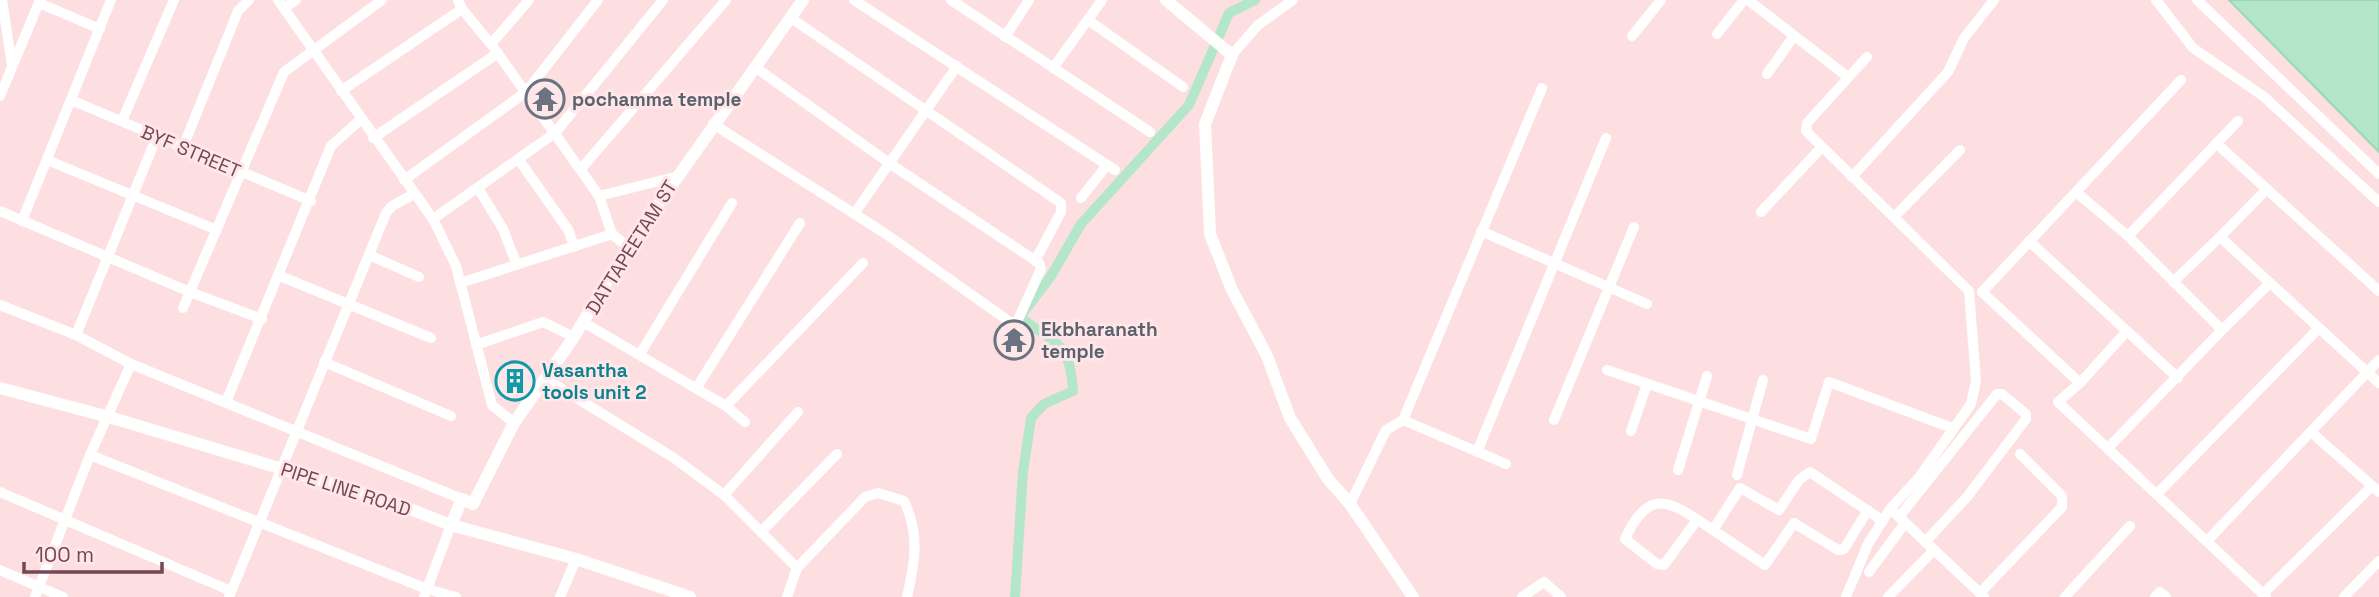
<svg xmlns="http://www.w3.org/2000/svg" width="2379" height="597" font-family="'Space Grotesk',sans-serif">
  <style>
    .water { fill: #b4e6ca; stroke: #9ad8b6; stroke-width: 2 }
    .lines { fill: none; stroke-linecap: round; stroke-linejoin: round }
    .canal { stroke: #b4e6ca; stroke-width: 10 }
    .minor { stroke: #fff; stroke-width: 10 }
    .tertiary { stroke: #fff; stroke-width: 12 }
    .labels { text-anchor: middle; stroke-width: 6; stroke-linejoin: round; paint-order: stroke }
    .worship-label { font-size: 19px; font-weight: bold; fill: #5b616d; stroke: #ffe6e9; text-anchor: start }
    .street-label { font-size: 19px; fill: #744656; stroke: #ffe6e9 }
    .culture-label { font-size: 19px; font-weight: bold; fill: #0d838f; stroke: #ffe6e9; text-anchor: start }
  </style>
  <rect width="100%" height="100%" fill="#fddfe2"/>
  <path class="water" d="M2229 0H2379V152Z"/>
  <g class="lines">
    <path class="canal" d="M1015 597 1023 472 1031 418 1044 404 1073 391C1070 340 1055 345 1020 317L1051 276 1081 224 1189 105 1229 13 1255 0"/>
    <g class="minor">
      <path d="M2 0 12 65"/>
      <path d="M278 0 433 219 456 266 492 405 514 423"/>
      <path d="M458 0 462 9 491 44 599 196 612 234 628 247"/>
      <path d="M854 0 1115 170"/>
      <path d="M951 0 1150 132"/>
      <path d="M1748 0 1848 77"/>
      <path d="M2156 0 2193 48 2263 96 2379 202"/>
      <path d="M2197 0 2379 174"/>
      <path d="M39 3 100 29"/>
      <path d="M284 8 296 0"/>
      <path d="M791 18 1061 203V212L1035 261"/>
      <path d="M1088 20 1183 87"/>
      <path d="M1717 34 1744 0"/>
      <path d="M1632 36 1661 0"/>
      <path d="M1005 37 1029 0"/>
      <path d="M491 44 529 0"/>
      <path d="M1232 55 1258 25 1293 0"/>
      <path d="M1053 68 1102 0"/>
      <path d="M1767 74 1794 36"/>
      <path d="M341 91 462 9"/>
      <path d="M0 96 40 0"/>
      <path d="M71 100 311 201"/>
      <path d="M122 121 174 0"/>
      <path d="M713 124 886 234 1010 322H1017L1041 269 1039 263 889 163 755 67"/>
      <path d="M373 138 498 53"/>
      <path d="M2216 143 2379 291"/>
      <path d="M183 147 238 11 249 0"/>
      <path d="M47 160 217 230"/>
      <path d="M519 160 569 231 574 247"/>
      <path d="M581 169 726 0"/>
      <path d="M1852 177 1948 72 1964 38 1994 0"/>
      <path d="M404 180 526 92 598 0"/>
      <path d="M478 188 503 229 517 265"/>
      <path d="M2076 192 2128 236 2222 330 2108 448"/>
      <path d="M599 196 675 177"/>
      <path d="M1081 198 1107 165"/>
      <path d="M0 211 190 292 262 319"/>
      <path d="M1761 212 1821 148"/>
      <path d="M854 214 957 66"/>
      <path d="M1895 216 1960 150"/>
      <path d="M433 219 555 133 663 0"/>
      <path d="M22 221 111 0"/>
      <path d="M1481 231 1647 304"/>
      <path d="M2128 236 2238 121"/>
      <path d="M2220 237 2267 189"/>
      <path d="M2029 241 2178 378"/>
      <path d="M369 255 419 277"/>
      <path d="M280 276 431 338"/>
      <path d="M2173 282 2220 237 2379 383"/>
      <path d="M460 283 612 234"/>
      <path d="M0 305 76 335 131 364 462 499"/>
      <path d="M183 308 284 72 382 0"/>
      <path d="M583 322 726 406 863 263"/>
      <path d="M2222 330 2270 283"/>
      <path d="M2127 331 2080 383 1982 292 2181 80"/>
      <path d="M76 335 157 136"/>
      <path d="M476 345 543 322 574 337"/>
      <path d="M640 354 732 203"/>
      <path d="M324 362 451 416"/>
      <path d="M1607 370 1811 439 1829 382 1952 428"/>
      <path d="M546 379 674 458 724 495 797 568"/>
      <path d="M2080 383 2058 402 2266 597"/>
      <path d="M697 387 800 223"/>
      <path d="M226 402 331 146 360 120"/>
      <path d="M726 406 745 422"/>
      <path d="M1403 420 1506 464"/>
      <path d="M1554 420 1634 227"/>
      <path d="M1631 431 1647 384"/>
      <path d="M2311 432 2379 492"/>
      <path d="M1477 452 1606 138"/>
      <path d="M90 455 427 589 456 597"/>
      <path d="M1678 470 1707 376"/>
      <path d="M1737 475 1763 380"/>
      <path d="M0 492 231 591"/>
      <path d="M2157 494 2319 328"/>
      <path d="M724 495 798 412"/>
      <path d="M1350 504 1386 430 1403 420 1542 88"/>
      <path d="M1896 514 1984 597"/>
      <path d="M1899 517 1997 394H2002L2026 414V419L1967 497 1925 542"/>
      <path d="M1697 520 1664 565 1657 564 1625 539C1651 483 1673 504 1713 530L1740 488 1779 510 1799 480 1810 472 1883 521"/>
      <path d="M1713 530 1765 565 1794 523 1838 550 1844 549 1868 510"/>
      <path d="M761 532 837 454"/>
      <path d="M2207 541 2379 360"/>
      <path d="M0 570 63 597"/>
      <path d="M1869 572 1905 523"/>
      <path d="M1980 593 2062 507V496L2020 454"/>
      <path d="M2263 594 2372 486"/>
      <path d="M35 597 90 455 131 364"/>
      <path d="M229 597 386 213 392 206 414 194"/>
      <path d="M424 597 451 525"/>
      <path d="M560 597 576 559"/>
      <path d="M787 597 797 568 865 497 878 493 904 501C920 534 915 562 907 597"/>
      <path d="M1522 597 1544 582 1561 597"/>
      <path d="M1846 597 1868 544 1890 509 1920 476 1971 404 1976 381 1969 291 1806 131 1807 123 1867 57"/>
      <path d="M1888 597 1934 550"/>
      <path d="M2065 597 2130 526"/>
      <path d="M2155 597 2160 592 2166 597"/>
      <path d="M2344 597 2379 561"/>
    </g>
    <g class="tertiary">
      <path d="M1166 0 1232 55 1205 124 1210 234 1232 290 1267 356 1290 418 1328 479 1350 504 1413 597"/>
      <path d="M0 388 109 417 389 501 451 525 576 559 690 597"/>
      <path d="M451 525 462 499 473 504 514 423 574 337 628 247 803 0"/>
    </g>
  </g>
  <defs>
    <g id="temple-ring" transform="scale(2.0125)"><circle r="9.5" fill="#ffe6e9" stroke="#6b7280" stroke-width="1.5"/><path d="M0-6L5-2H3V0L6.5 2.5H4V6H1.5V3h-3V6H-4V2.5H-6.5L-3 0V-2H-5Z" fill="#6b7280"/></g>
    <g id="building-ring" transform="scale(2.0125)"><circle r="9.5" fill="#ffe6e9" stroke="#0f9aa8" stroke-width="1.5"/><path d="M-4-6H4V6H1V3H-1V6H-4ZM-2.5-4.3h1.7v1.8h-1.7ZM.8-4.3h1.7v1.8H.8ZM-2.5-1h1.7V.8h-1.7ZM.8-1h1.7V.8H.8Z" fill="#0f9aa8"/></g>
  </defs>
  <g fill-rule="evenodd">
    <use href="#temple-ring" x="545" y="99"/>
    <use href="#temple-ring" x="1014" y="340"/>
    <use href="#building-ring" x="515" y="381"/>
  </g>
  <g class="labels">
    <g class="worship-label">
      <text x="572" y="106">pochamma temple</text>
      <text x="1041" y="336">Ekbharanath<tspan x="1041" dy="22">temple</tspan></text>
    </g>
    <g class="street-label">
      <text transform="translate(191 151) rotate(23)" y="7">BYF STREET</text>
      <text transform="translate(631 247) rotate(-58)" y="7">DATTAPEETAM ST</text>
      <text transform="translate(346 489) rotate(18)" y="7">PIPE LINE ROAD</text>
    </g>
    <g class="culture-label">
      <text x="542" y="377">Vasantha<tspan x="542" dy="22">tools unit 2</tspan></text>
    </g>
  </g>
  <path d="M24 562v10h138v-10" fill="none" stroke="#744656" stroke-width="3.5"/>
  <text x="35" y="562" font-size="21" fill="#744656" stroke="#ffe6e9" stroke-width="5" paint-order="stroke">100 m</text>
</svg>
